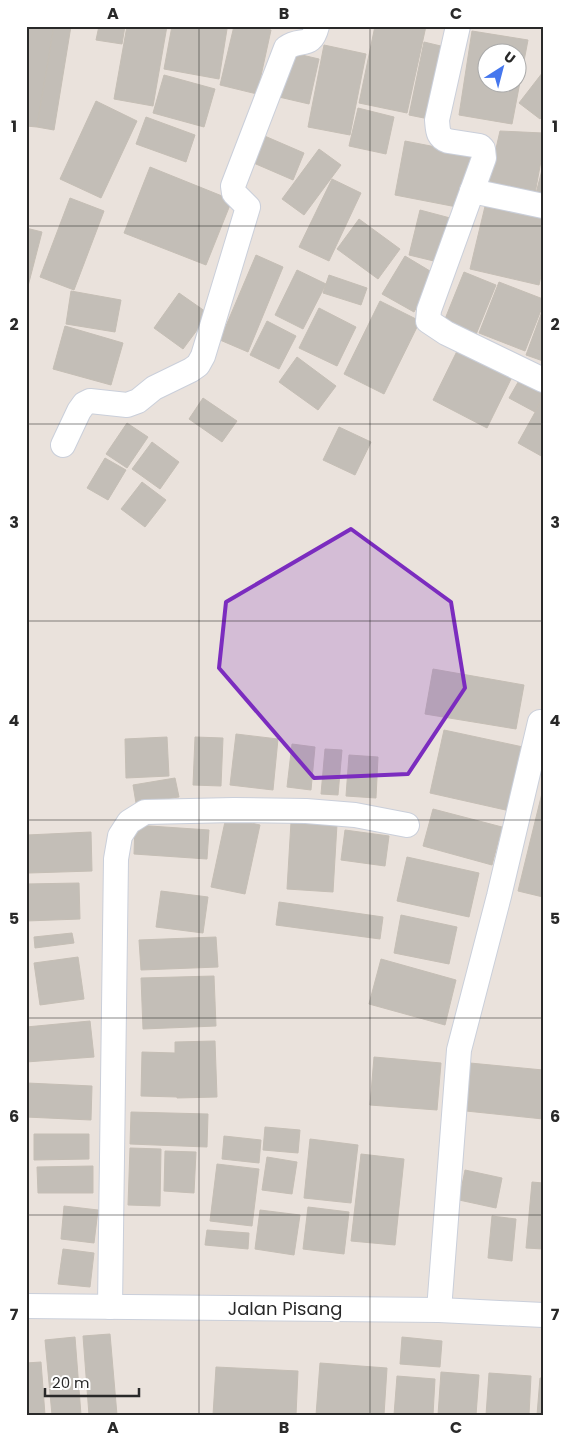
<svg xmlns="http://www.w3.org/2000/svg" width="569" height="1441" font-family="Poppins,sans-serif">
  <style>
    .building { fill: #c3beb7; stroke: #c5beb5; fill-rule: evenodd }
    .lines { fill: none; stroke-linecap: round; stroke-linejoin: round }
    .street-casing { stroke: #cacfda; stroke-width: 26 }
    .street { stroke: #fff; stroke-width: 24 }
    .marked { fill: #7b2cbf; fill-opacity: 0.2; stroke: #7b2cbf; stroke-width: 4; stroke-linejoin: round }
    .grid { fill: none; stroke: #292929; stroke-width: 1; stroke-opacity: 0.55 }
    .labels { text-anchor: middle; stroke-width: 4; stroke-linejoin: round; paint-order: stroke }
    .street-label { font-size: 18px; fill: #292929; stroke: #fff }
    .neatline { fill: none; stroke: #292929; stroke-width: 2 }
    .grid-label { font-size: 16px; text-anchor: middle; font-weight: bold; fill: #292929 }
  </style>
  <rect width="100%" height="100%" fill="#eae2dc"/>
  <g class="building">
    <path d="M26 26H54L37 127 26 126Z"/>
    <path d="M54 26H71L54 130 37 127Z"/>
    <path d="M99 26H125L122 44 96 40Z"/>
    <path d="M127 26H167L153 106 114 99Z"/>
    <path d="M172 26H215L227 29 219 79 164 69Z"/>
    <path d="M234 26H255L271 30 257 94 220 85Z"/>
    <path d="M375 26H426L407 113 359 103Z"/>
    <path d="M472 31 528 40 512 124 459 115ZM486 52H516V82H486Z"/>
    <path d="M424 42 445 47 429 119 409 115Z"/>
    <path d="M324 45 366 54 350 135 308 127Z"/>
    <path d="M289 52 319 59 309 104 279 97Z"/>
    <path d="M543 72V116L540 119 519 103Z"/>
    <path d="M164 75 215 89 204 127 153 113Z"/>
    <path d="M96 101 137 121 101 198 60 179Z"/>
    <path d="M358 108 394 117 386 154 349 146Z"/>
    <path d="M146 117 195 135 186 162 136 144Z"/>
    <path d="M500 131 543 133V150L534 199 487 188Z"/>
    <path d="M260 134 304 153 293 180 249 161Z"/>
    <path d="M405 141 472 154 462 208 395 195Z"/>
    <path d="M319 149 341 165 304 215 282 199Z"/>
    <path d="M543 166V204L534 201Z"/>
    <path d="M150 167 232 200 206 265 124 233Z"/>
    <path d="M332 179 361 193 329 261 299 247Z"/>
    <path d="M70 198 104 211 74 290 40 277Z"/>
    <path d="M487 198 543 211V267L539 285 470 269Z"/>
    <path d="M420 210 454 219 442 263 409 255Z"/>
    <path d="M359 219 400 249 378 279 337 249Z"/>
    <path d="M26 228 42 232 34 263 26 261Z"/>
    <path d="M256 255 283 267 248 352 220 340Z"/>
    <path d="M405 256 435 274 414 312 382 294Z"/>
    <path d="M26 261 34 263 27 290H26Z"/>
    <path d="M297 270 326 284 303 329 275 315Z"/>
    <path d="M464 272 496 285 475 337 443 324Z"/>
    <path d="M329 275 367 288 361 305 323 293Z"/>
    <path d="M499 282 543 299V305L525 351 479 333Z"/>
    <path d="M71 291 121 300 115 332 66 324Z"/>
    <path d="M179 293 209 314 183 349 154 328Z"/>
    <path d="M380 301 420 321 384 394 344 374Z"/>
    <path d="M319 308 356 327 337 366 299 348Z"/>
    <path d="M543 309V361L526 355Z"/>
    <path d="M267 321 296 336 279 369 250 355Z"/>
    <path d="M65 326 123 343 111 385 53 369Z"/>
    <path d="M460 345 514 373 487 428 433 400Z"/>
    <path d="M297 357 336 386 318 410 279 382Z"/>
    <path d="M521 377 543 390V398L535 412 509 398Z"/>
    <path d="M203 398 237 421 222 442 189 419Z"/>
    <path d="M543 398V457L518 443Z"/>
    <path d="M127 423 148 437 127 468 106 454Z"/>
    <path d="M339 427 371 442 355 475 323 460Z"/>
    <path d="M152 442 179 462 160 489 132 469Z"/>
    <path d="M105 458 126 470 108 500 87 488Z"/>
    <path d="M142 482 166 500 145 527 121 509Z"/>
    <path d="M433 669 524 685 516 729 425 714Z"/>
    <path d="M444 730 523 747 510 811 430 793Z"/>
    <path d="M236 734 278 739 273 790 230 785Z"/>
    <path d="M167 737 169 776 126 778 125 739Z"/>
    <path d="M195 737 223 738 221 786 193 785Z"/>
    <path d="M292 744 315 747 311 790 287 787Z"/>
    <path d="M325 749 342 750 338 795 321 794Z"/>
    <path d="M349 755 378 757 376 798 346 796Z"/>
    <path d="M175 778 179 797 136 803 133 785Z"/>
    <path d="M543 789V897L518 891Z"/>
    <path d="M433 809 502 827 492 865 423 846Z"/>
    <path d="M226 817 260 825 245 894 211 887Z"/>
    <path d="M291 822 337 824 333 892 287 889Z"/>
    <path d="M135 825 209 830 207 859 134 854Z"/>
    <path d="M345 830 389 836 385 866 341 860Z"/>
    <path d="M91 832 92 871 29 873 27 835Z"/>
    <path d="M407 857 479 873 469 917 397 901Z"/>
    <path d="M79 883 80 919 26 921V884Z"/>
    <path d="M161 891 208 897 203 933 156 927Z"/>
    <path d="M279 902 383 917 380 939 276 925Z"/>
    <path d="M401 915 457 927 449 964 394 953Z"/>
    <path d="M72 933 74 943 35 948 34 937Z"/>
    <path d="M216 937 218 967 141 970 139 940Z"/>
    <path d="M78 957 84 999 40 1005 34 963Z"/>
    <path d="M381 959 456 980 445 1025 369 1004Z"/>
    <path d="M214 976 216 1026 143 1029 141 978Z"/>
    <path d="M90 1021 94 1057 26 1062V1027Z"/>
    <path d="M215 1041 217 1097 177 1098V1097L141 1096 142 1052 175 1053V1042Z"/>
    <path d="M374 1057 441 1063 437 1110 370 1105Z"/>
    <path d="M470 1063 543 1070V1119L466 1111Z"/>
    <path d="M27 1083 92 1086 91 1120 26 1117Z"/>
    <path d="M131 1112 208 1114 207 1147 130 1144Z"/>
    <path d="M265 1127 300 1130 298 1153 263 1150Z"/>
    <path d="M34 1134H89V1159L34 1160Z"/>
    <path d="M224 1136 261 1140 259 1163 222 1159Z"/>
    <path d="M310 1139 358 1145 351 1203 304 1198Z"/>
    <path d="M130 1148 161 1149 160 1206 128 1205Z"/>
    <path d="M165 1151 196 1152 194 1193 164 1191Z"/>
    <path d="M361 1154 404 1159 395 1245 351 1241Z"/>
    <path d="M267 1157 297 1162 292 1194 262 1190Z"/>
    <path d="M217 1164 259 1169 252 1226 210 1221Z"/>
    <path d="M93 1166V1193H38L37 1167Z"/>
    <path d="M465 1170 502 1178 496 1208 459 1200Z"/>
    <path d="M532 1182 543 1183V1249L526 1248Z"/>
    <path d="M64 1206 98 1210 94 1243 61 1239Z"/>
    <path d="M308 1207 349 1212 344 1254 303 1249Z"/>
    <path d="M260 1210 300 1215 294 1255 255 1249Z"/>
    <path d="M492 1216 516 1219 512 1261 488 1258Z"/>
    <path d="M207 1230 249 1233 248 1249 205 1245Z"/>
    <path d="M63 1249 94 1253 90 1287 58 1284Z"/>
    <path d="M110 1334 117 1415H89L83 1336Z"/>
    <path d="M75 1337 81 1415H52L45 1340Z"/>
    <path d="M402 1337 442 1341 440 1367 400 1364Z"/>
    <path d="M41 1362 45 1415H26V1363Z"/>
    <path d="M320 1363 387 1368 384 1415H316Z"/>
    <path d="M216 1367 298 1371 296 1415H213Z"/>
    <path d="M441 1372 479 1375 476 1415H438Z"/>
    <path d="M489 1373 531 1376 529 1415H486Z"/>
    <path d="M397 1376 435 1379 433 1415H394Z"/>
    <path d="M540 1378H543V1415H537Z"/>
  </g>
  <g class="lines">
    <g class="street-casing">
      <g id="street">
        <path d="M458 26 437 120C438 130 437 137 448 141L480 146 483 149 484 158 429 310 428 321 446 333 543 380"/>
        <path d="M472 191 543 206"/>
        <path d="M63 445 79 411 84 404 90 401 127 405 138 401 154 388 191 370 198 365 203 356 248 207 234 193 233 186 286 48C301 37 311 50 317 26"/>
        <path d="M26 1306 439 1310 543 1315"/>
        <path d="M110 1307 116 859 120 836 129 822 145 812 234 810 306 811 355 815 407 825"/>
        <path d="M439 1310 459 1050 499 896 540 722"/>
      </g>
    </g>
    <use href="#street" class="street"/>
  </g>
  <path class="marked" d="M351 529 451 602 465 688 408 774 314 778 219 668 226 602Z"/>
  <path class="grid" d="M199 26V1415M370 26V1415M26 226H543M26 424H543M26 621H543M26 820H543M26 1018H543M26 1215H543"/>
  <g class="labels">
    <g class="street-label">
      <text x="285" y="1315">Jalan Pisang</text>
    </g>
  </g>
  <rect width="569" height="1441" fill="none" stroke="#ffffff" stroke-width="55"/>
  <g transform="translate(502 68) rotate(36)"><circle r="24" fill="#ffffff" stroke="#a9a9a9"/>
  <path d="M0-4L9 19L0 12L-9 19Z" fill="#4577ee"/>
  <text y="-8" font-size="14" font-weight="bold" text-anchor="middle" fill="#292929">U</text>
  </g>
  <path d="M45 1388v8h94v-8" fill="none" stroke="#292929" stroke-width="2.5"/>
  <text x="52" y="1388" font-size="15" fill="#292929" stroke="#ffffff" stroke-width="4" paint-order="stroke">20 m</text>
  <rect x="28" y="28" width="514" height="1386" class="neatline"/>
  <g class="grid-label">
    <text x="113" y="19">A</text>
    <text x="284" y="19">B</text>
    <text x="456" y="19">C</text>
    <text x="14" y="132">1</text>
    <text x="555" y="132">1</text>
    <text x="14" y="330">2</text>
    <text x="555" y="330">2</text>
    <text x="14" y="528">3</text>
    <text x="555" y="528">3</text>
    <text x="14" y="726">4</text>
    <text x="555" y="726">4</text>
    <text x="14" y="924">5</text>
    <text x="555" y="924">5</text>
    <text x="14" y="1122">6</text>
    <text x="555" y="1122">6</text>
    <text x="14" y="1320">7</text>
    <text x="555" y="1320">7</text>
    <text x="113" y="1433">A</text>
    <text x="284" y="1433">B</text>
    <text x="456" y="1433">C</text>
  </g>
</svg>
